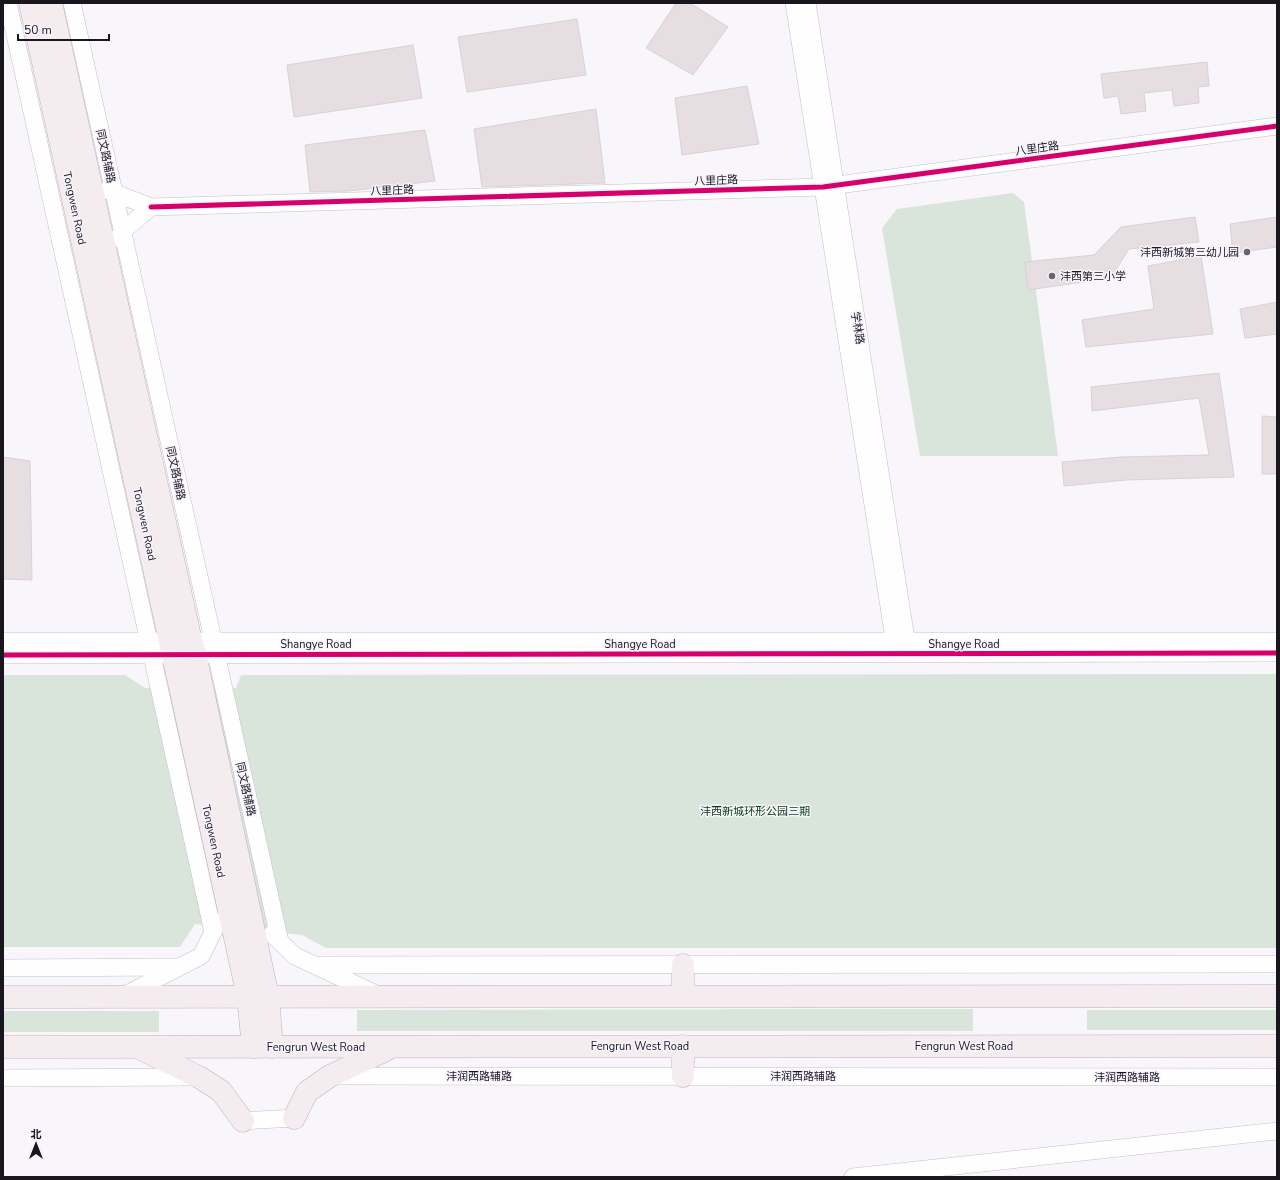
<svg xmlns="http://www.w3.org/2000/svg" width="1280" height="1180" font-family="'Nunito Sans','Noto Sans SC',sans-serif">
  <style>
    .green { fill: #d9e4db }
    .building { fill: #e6dee0; stroke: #d9d2d3 }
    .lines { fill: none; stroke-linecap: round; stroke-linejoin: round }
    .minor-casing { stroke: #c4c0c8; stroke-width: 18 }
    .major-casing { stroke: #c1b1b9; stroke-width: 23 }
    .minor { stroke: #fefefe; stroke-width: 17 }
    .major { stroke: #f5ecf0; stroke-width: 22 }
    .cycleway-casing { stroke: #f7f3fd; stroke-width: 8 }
    .cycleway { stroke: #d6006c; stroke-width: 5 }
    .poi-dot { fill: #67646b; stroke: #f7f3fd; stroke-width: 1.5 }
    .labels { text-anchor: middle; stroke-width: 3; stroke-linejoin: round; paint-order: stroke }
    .street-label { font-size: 11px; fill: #19161e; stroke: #f7f3fd }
    .poi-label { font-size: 11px; fill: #19161e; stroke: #f7f3fd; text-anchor: end }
    .park-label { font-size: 11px; fill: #073c0f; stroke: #f7f3fd }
  </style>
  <rect width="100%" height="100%" fill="#f8f5fb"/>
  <g class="green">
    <path d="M1013 193 1024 202 1058 456H920L882 228 897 209Z"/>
    <path d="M1277 674V948H326L302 935 195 924 180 947H3V675H125L145 688H236L241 675Z"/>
    <path d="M973 1009V1031H357V1010Z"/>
    <rect x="1087" y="1010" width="190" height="20"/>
    <rect x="3" y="1011" width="156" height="21"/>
  </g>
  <g class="building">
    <path d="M676 3H690L728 27 693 75 646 48Z"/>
    <path d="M577 19 586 75 467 92 458 37Z"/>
    <path d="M413 45 422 98 294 117 287 65Z"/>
    <path d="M1207 62 1209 86 1198 87 1199 103 1174 106 1172 90 1144 93 1146 111 1121 114 1118 96 1104 98 1101 74Z"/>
    <path d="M747 86 759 144 682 155 675 98Z"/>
    <path d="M596 109 605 183 482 187 474 129Z"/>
    <path d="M425 130 435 181 349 191 310 192 305 145Z"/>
    <path d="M1195 217 1199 242 1129 249 1111 278 1028 290 1025 262 1094 255 1121 227Z"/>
    <path d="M1277 217V247L1233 253 1230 224Z"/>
    <path d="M1201 256 1213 334 1086 347 1082 320 1154 309 1148 266Z"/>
    <path d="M1277 302V334L1245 338 1240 309Z"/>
    <path d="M1219 373 1234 477 1126 480 1064 486 1062 462 1121 457 1209 455 1199 398 1092 411 1091 387Z"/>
    <path d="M1262 416 1277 417V474H1262Z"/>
    <path d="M3 457 30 461 32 580 3 579Z"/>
  </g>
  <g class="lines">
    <g class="minor-casing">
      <g id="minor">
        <path d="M8 3 213 932"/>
        <path d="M72 3 280 942"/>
        <path d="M794 3 896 651"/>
        <path d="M807 3 908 652"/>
        <path d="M107 190 151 207 123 231 118 238"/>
        <path d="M151 207 823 187 1277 126"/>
        <path d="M3 641H1277"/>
        <path d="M3 655 1277 653"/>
        <path d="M272 934 295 956 380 996"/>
        <path d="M314 965 1277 964"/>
        <path d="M3 968 178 967"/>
        <path d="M121 997 201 956 218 922"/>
        <path d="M334 1076 1277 1077"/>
        <path d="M3 1078 197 1077"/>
        <path d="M243 1121 294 1118"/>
        <path d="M853 1177 1277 1131"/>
      </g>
    </g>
    <g class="major-casing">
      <g id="major">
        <path d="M30 3 248 997 253 1047"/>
        <path d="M51 3 191 641 195 654 268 997 272 1047"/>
        <path d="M683 996V965"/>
        <path d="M3 997 1277 996"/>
        <path d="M683 1046V1076"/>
        <path d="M3 1047 1277 1046"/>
        <path d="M141 1049 199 1077 221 1091 243 1121"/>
        <path d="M294 1118 307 1092 330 1076 386 1050"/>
      </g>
    </g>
    <use href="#minor" class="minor"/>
    <use href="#major" class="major"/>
    <g class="cycleway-casing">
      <g id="cycleway">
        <path d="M151 207 823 187 1277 126"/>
        <path d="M3 655 1277 653"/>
      </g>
    </g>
    <use href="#cycleway" class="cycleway"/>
  </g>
  <g class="poi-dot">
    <circle cx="1247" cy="252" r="4"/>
    <circle cx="1052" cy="276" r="4"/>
  </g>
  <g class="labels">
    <g class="street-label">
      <text transform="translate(1037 148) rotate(-8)" y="4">八里庄路</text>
      <text transform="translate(106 156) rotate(78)" y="4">同文路辅路</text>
      <text transform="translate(716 180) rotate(-2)" y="4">八里庄路</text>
      <text transform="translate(392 190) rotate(-2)" y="4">八里庄路</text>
      <text transform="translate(75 208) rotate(78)" y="4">Tongwen Road</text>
      <text transform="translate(858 328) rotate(81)" y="4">学林路</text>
      <text transform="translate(176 473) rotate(78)" y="4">同文路辅路</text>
      <text transform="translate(145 524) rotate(78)" y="4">Tongwen Road</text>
      <text x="316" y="648">Shangye Road</text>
      <text x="640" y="648">Shangye Road</text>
      <text x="964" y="648">Shangye Road</text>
      <text transform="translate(246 789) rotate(77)" y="4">同文路辅路</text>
      <text transform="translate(214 841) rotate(78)" y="4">Tongwen Road</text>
      <text x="640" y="1050">Fengrun West Road</text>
      <text x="964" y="1050">Fengrun West Road</text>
      <text x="316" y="1051">Fengrun West Road</text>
      <text x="479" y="1080">沣润西路辅路</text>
      <text x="803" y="1080">沣润西路辅路</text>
      <text x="1127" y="1081">沣润西路辅路</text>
    </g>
    <g class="poi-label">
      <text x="1239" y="256">沣西新城第三幼儿园</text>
      <text x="1060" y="280" text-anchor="start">沣西第三小学</text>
    </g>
    <g class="park-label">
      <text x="755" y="815">沣西新城环形公园三期</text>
    </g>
  </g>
  <rect width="1280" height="1180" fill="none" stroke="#19161e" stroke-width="8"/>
  <g transform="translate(36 1144)" stroke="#f7f3fd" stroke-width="3" paint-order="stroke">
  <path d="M0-3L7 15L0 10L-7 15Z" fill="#19161e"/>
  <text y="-6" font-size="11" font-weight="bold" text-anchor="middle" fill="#19161e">北</text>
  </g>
  <path d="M18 34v6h91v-6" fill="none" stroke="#19161e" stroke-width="2"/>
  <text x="24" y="34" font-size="12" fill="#19161e" stroke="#f7f3fd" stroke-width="3" paint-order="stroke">50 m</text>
</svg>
